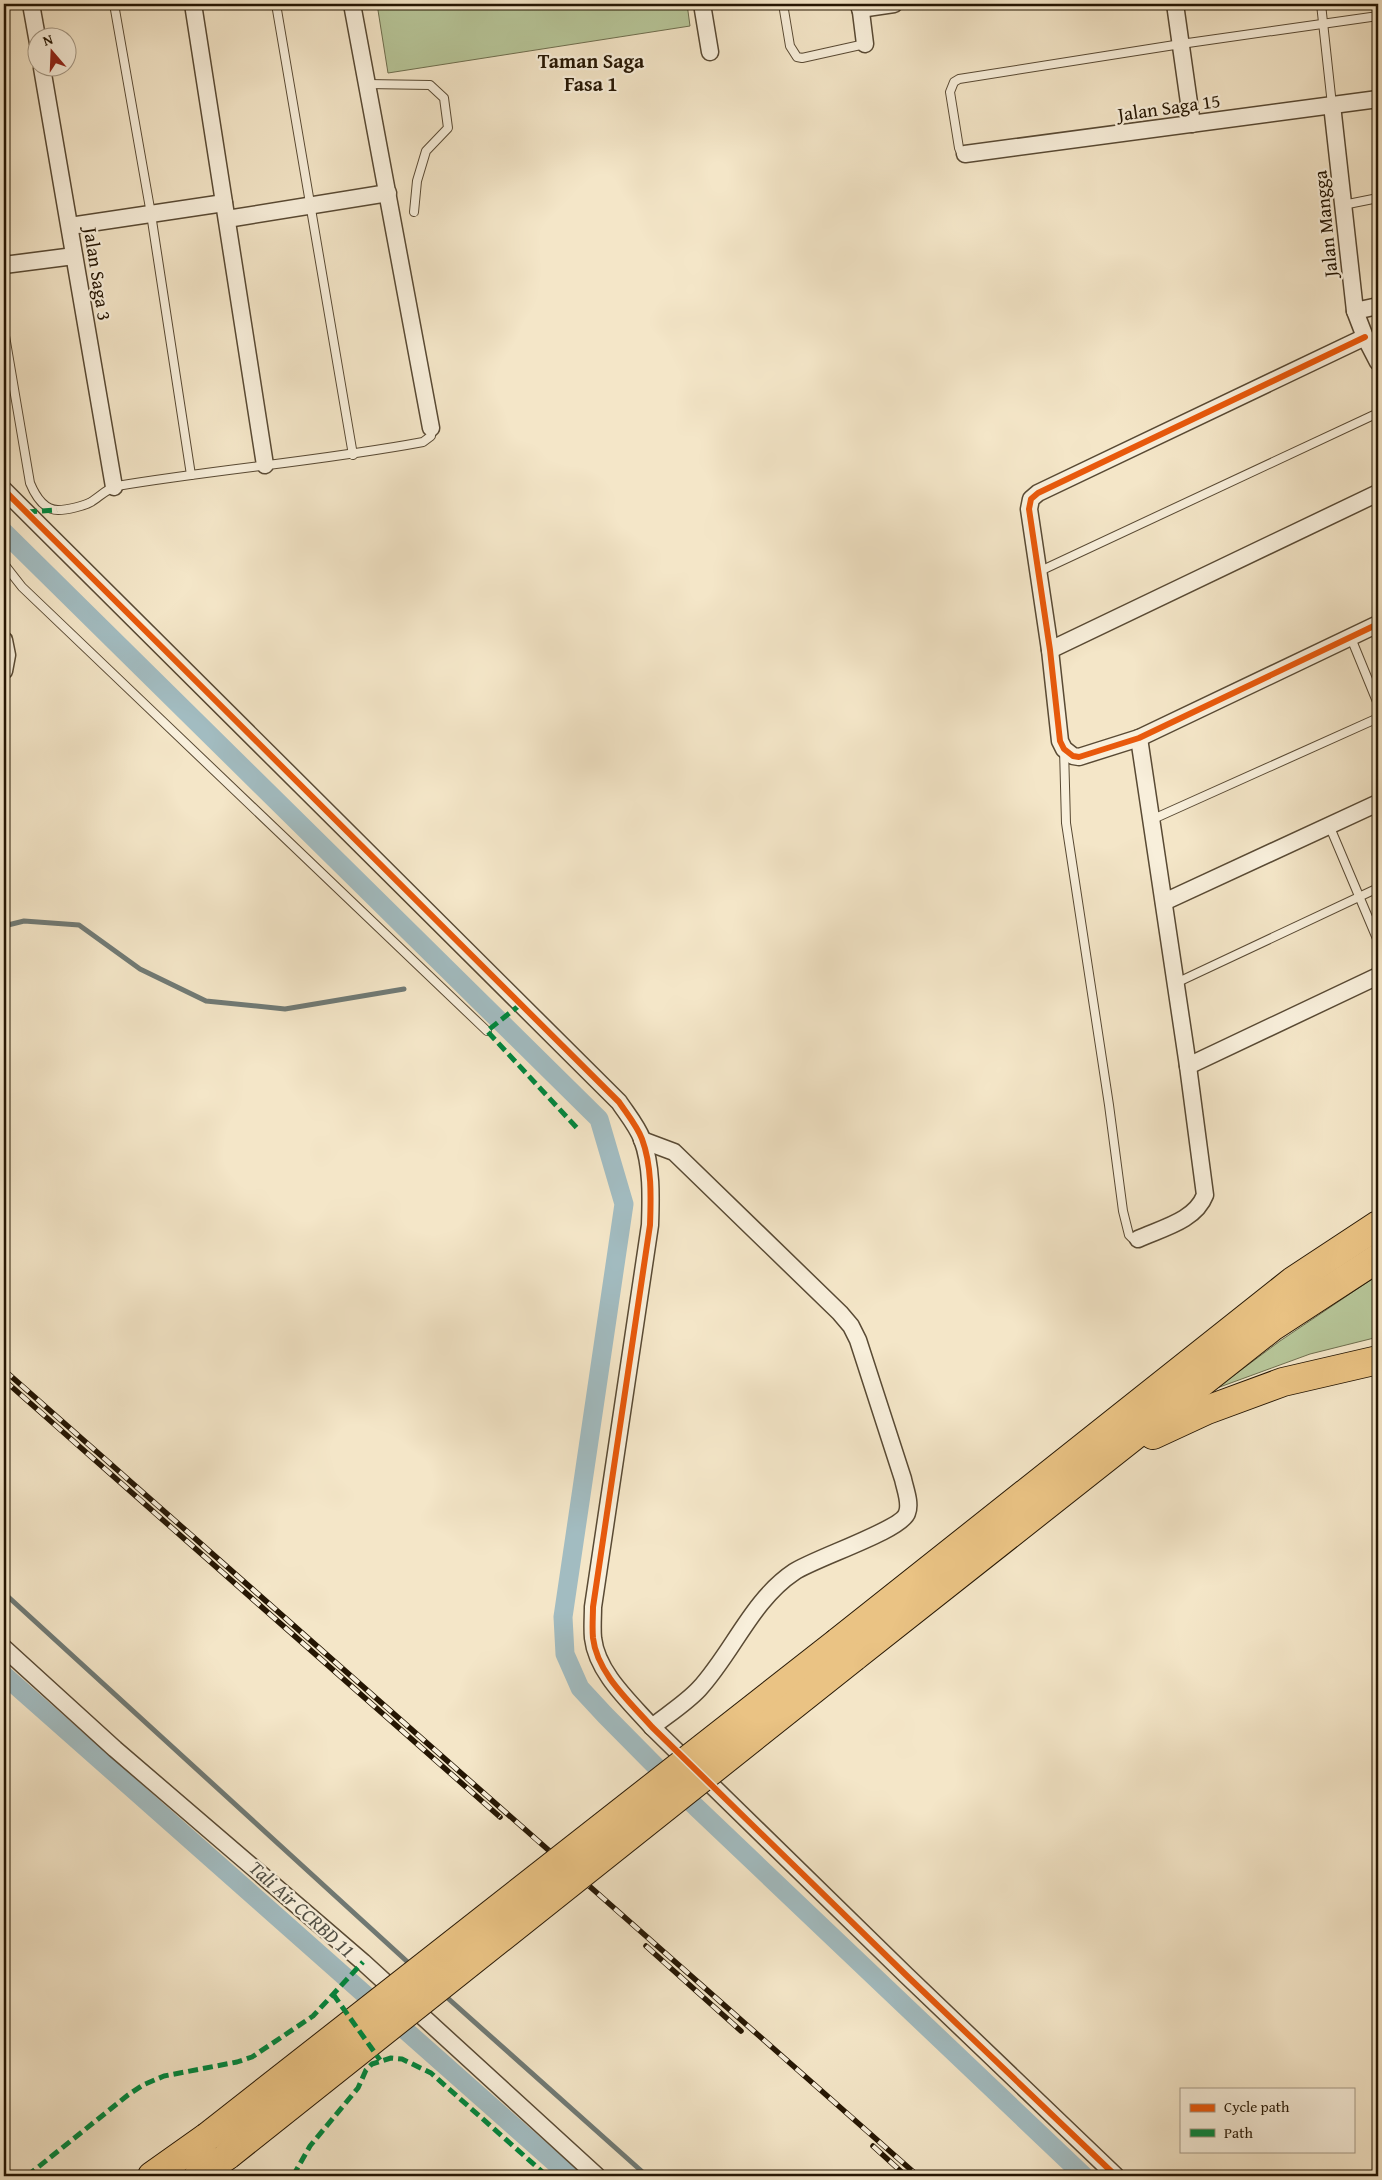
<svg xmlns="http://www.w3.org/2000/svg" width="1382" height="2180" font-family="'Gentium Book Plus',serif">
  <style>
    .green { fill: #b7c699; stroke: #6e6e4e }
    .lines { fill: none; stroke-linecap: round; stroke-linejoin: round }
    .stream { stroke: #707a75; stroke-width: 5 }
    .canal { stroke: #a2bcc1; stroke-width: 19 }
    .service-casing { stroke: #594a34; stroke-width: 10 }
    .minor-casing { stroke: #594a34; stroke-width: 19 }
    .motorway-casing { stroke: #251603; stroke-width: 30 }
    .service { stroke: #f8efdb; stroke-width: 8 }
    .minor { stroke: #f8efdb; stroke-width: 16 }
    .motorway { stroke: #eac384; stroke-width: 28 }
    .rail-casing { stroke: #251603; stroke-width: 5.5 }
    .rail { stroke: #f8efdb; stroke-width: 4; stroke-dasharray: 11; stroke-linecap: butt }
    .motorway-bridge-casing { stroke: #251603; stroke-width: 30; stroke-linecap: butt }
    .motorway-bridge { stroke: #eac384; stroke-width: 28 }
    .quiet { stroke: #00873e; stroke-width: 5; stroke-dasharray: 10 5; stroke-linecap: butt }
    .cycleway-casing { stroke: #f8efdb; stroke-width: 9 }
    .cycleway { stroke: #e8590c; stroke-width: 6 }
    .labels { text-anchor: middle; stroke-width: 4.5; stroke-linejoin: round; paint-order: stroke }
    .street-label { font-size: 19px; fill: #251603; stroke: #f8efdb }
    .neighbourhood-label { font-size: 20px; font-weight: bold; fill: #251603; stroke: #f8efdb }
    .water-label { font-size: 20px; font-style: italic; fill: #515046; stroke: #f8efdb }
  </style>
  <rect width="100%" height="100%" fill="#f4e6c8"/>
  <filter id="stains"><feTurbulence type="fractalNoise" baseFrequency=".004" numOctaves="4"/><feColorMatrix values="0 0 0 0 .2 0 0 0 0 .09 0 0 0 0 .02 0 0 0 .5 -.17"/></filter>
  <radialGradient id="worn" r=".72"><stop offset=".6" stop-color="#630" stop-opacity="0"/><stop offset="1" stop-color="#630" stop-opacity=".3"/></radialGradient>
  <g class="green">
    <path d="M377 4H687L690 26 388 73Z"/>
    <path d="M1378 1275V1337L1310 1354 1217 1388 1280 1341Z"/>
  </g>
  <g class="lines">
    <g class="stream">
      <path d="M4 926 24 921 79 925 140 969 206 1001 285 1009 404 989"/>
      <path d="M4 1593 412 1966"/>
      <path d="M442 1993 647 2176"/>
    </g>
    <g class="canal">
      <path d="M4 532 599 1119 624 1204 563 1617 565 1654 580 1688 605 1715 696 1807 1084 2176"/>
      <path d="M4 1675 570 2176"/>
    </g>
    <g class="service-casing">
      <g id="service">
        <path d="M114 4 151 214 191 475"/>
        <path d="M276 4 353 455"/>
        <path d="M783 4 790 46 797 57 802 58 865 44"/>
        <path d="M1321 4 1332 105"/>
        <path d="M367 84 430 85 444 98 448 128 426 151 417 181 414 212"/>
        <path d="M965 154 961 153 959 148 950 92 954 82 959 79 1181 44 1378 16"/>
        <path d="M1343 205 1378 198"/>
        <path d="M4 330 30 483C35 495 43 510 58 510 67 510 84 506 91 502 99 497 108 488 117 486 219 469 322 461 423 442L431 436V428"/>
        <path d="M4 564 22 587 487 1031"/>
        <path d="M1038 572 1378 413"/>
        <path d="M1351 638 1378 704"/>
        <path d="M1064 749 1066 823 1109 1105 1123 1211 1129 1235 1132 1238 1138 1239"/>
        <path d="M1151 820 1378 718"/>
        <path d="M1329 825 1378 941"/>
        <path d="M1176 983 1378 888"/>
      </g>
    </g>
    <g class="minor-casing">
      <g id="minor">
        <path d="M31 4 38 43"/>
        <path d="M193 4 265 465"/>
        <path d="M352 4 431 428"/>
        <path d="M702 4 710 52"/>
        <path d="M860 4 865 44"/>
        <path d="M1175 4 1192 124"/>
        <path d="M860 9 894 4"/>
        <path d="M42 68 114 487"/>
        <path d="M1332 105 1355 311 1365 337 1378 362"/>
        <path d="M965 154 1378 99"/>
        <path d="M227 219 388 193"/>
        <path d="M70 226 224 203"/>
        <path d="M4 265 74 256"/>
        <path d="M1355 311 1378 306"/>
        <path d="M1365 337 1038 493 1031 499 1029 509 1050 650 1060 741 1064 749 1073 756 1079 757 1139 738 1378 624"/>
        <path d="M4 490 619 1102C627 1114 637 1126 642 1139 652 1166 651 1197 650 1225L593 1607C593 1617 592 1627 593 1638 597 1673 630 1702 652 1727L906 1975 1116 2176"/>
        <path d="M4 640 7 655 4 671"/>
        <path d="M1050 650 1378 493"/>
        <path d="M1164 902 1378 803"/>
        <path d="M1188 1066 1378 976"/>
        <path d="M642 1140 674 1152 840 1313 851 1326 858 1340 903 1479C905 1489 911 1503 907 1513 902 1530 815 1558 794 1572 752 1600 733 1652 699 1689 686 1703 667 1715 652 1727"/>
        <path d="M1138 1239C1162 1228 1195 1221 1205 1195L1188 1066 1139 738"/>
        <path d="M4 1648 115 1749 363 1962 597 2176"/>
      </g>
    </g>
    <g class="motorway-casing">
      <g id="motorway">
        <path d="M1153 1435 1207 1410 1283 1382 1378 1360"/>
        <path d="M838 1642 1293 1281 1378 1225"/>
        <path d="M854 1657 1272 1327 1378 1258"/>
        <path d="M152 2176 207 2137"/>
        <path d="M198 2176 228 2155"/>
      </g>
    </g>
    <use href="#service" class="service"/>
    <use href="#minor" class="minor"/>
    <use href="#motorway" class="motorway"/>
    <g class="rail-casing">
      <g id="rail">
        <path d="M4 1370 918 2176"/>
        <path d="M4 1380 500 1817"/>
        <path d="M646 1946 741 2031"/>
        <path d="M873 2146 906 2176"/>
      </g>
    </g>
    <use href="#rail" class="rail"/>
    <g class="motorway-bridge-casing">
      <g id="motorway-bridge">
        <path d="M207 2137 838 1642"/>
        <path d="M228 2155 854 1657"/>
      </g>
    </g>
    <use href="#motorway-bridge" class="motorway-bridge"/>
    <g class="quiet">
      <path d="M27 512 57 510"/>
      <path d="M521 1004 487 1031 577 1128"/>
      <path d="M333 1994 380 2060"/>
      <path d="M27 2176 128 2095 143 2085 164 2076 237 2062 252 2057 313 2016 363 1962"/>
      <path d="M293 2176 310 2146 358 2088 366 2070 372 2064 391 2058 402 2059 431 2073 547 2176"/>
    </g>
    <g class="cycleway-casing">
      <g id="cycleway">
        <path d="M1365 337 1038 493 1031 499 1029 509 1050 650 1060 741 1064 749 1073 756 1079 757 1139 738 1378 624"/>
        <path d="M4 490 619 1102C627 1114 637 1126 642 1139 652 1166 651 1197 650 1225L593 1607C593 1617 592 1627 593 1638 597 1673 630 1702 652 1727L906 1975 1116 2176"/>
      </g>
    </g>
    <use href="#cycleway" class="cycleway"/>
  </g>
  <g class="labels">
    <g class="street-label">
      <text transform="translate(1169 107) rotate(-8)" y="7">Jalan Saga 15</text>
      <text transform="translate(1325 224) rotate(-96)" y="7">Jalan Mangga</text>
      <text transform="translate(98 274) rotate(81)" y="7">Jalan Saga 3</text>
    </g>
    <g class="neighbourhood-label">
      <text x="591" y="68">Taman Saga<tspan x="591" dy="23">Fasa 1</tspan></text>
    </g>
    <g class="water-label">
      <text transform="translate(302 1909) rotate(42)" y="7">Tali Air CCRBD 11</text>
    </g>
  </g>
  <rect width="1382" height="2180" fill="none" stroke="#f4e6c8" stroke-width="20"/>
  <rect x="5" y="5" width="1372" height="2170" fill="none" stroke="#251603" stroke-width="2.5"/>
  <rect x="10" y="10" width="1362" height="2160" fill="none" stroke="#251603"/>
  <rect x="1180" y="2088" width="175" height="65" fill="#f8efdb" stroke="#a49885"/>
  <rect x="1190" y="2104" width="25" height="8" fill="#e8590c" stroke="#a49885"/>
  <text x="1224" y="2112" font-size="15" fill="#251603">Cycle path</text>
  <rect x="1190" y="2129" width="25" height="8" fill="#00873e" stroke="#a49885"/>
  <text x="1224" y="2138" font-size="15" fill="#251603">Path</text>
  <g transform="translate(52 52) rotate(341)"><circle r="24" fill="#f8efdb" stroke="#a49885"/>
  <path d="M0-4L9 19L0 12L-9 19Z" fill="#8f2418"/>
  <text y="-8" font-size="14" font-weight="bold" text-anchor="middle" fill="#251603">N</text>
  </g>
  <rect width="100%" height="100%" filter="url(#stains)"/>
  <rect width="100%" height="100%" fill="url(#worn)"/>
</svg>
